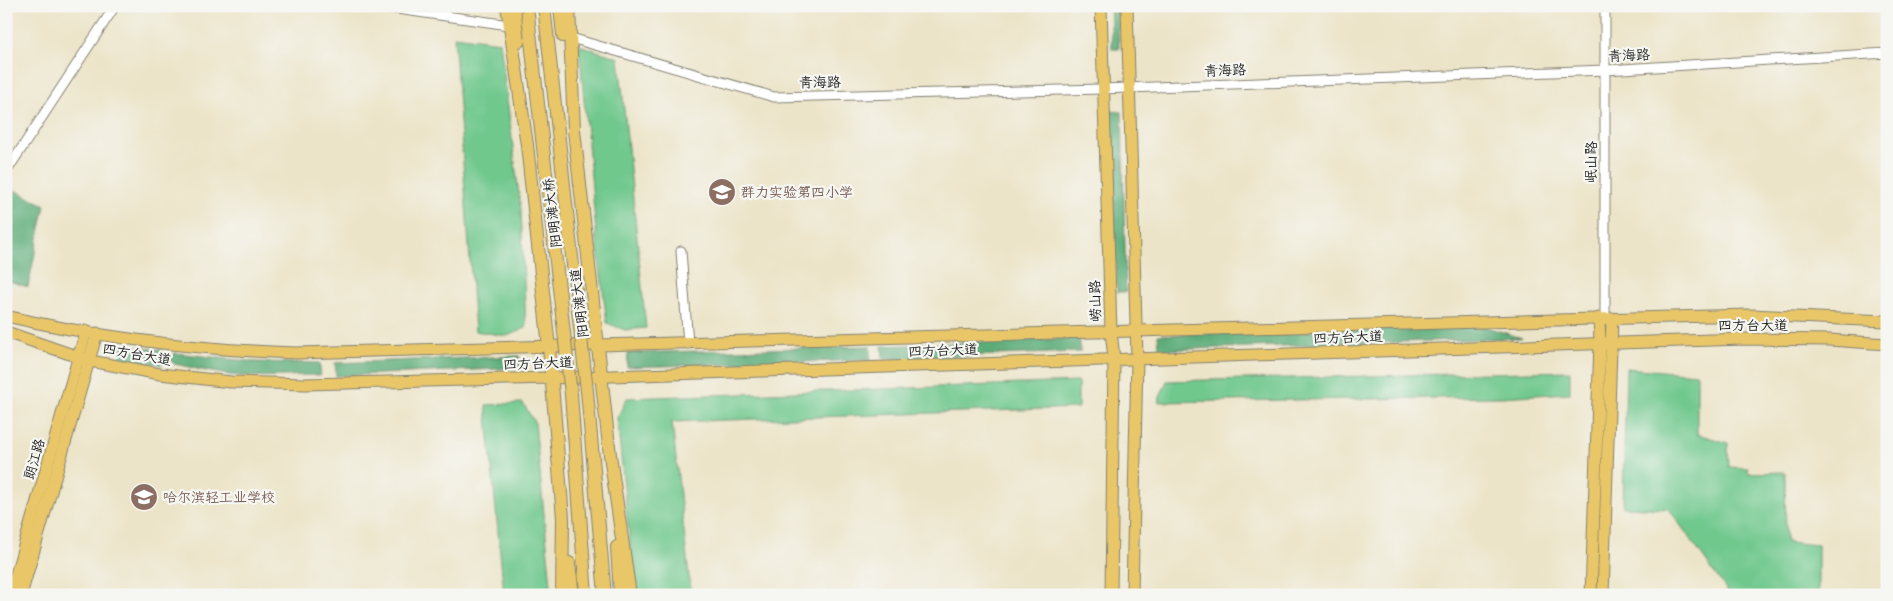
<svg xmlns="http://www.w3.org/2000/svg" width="1893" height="601" font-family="'Patrick Hand','LXGW WenKai TC',sans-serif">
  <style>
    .green { fill: #70c88d; stroke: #467254 }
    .forest { fill: #5cac78; stroke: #3c644a }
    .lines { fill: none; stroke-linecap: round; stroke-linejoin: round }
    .minor-casing { stroke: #848072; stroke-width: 11 }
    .major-casing { stroke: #848072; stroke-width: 13 }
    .highway-casing { stroke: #848072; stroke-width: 14 }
    .minor { stroke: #fff; stroke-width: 9 }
    .major { stroke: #e9c769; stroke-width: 11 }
    .highway { stroke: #e9c769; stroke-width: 12 }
    .highway-bridge-casing { stroke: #848072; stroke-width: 14; stroke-linecap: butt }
    .highway-bridge { stroke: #e9c769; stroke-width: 12 }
    .labels { text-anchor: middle; stroke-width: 4.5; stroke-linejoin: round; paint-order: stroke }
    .street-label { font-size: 14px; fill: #1c1c1c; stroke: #f6f6f2 }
    .education-label { font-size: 14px; fill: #785e54; stroke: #f6f6f2; text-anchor: start }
  </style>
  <rect width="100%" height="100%" fill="#f6f6f2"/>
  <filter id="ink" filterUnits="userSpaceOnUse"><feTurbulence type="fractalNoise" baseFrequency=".02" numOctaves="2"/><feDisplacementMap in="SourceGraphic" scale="10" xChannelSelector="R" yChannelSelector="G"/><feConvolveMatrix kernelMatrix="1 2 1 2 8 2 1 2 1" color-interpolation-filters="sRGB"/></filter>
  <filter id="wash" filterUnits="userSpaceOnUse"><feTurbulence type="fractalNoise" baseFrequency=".0096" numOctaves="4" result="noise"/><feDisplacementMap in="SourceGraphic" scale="20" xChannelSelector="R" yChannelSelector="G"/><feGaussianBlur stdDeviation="1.12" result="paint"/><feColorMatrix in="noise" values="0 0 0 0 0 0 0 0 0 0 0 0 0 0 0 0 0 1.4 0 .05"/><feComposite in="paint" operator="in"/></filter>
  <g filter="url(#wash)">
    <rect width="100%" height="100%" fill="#ece4c8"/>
    <g class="green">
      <path d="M454 36 500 42 521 211 526 328 507 336 475 331Z"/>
      <path d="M579 45 619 58 646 328 625 330 607 323 597 243Z"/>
      <path d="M1626 368 1697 374V434L1728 443 1729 467 1748 468V473L1785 472 1786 542 1818 545V593L1846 595H1730L1669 509 1623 507Z"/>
      <path d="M1570 371V393L1500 397 1158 402 1167 381Z"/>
      <path d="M1078 382V408L672 422 691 595H635L617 418 627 398Z"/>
      <path d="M523 403 535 423 552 595H504L486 405Z"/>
    </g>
    <g class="forest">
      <path d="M1110 6H1118L1119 49H1112Z"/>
      <path d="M1111 111 1122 112 1126 292H1117Z"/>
      <path d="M8 187 45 205 28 287 6 280Z"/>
      <path d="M1483 326 1522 338 1159 350 1158 335Z"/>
      <path d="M1080 338V352L883 359 882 346Z"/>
      <path d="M121 345 162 350 160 355 162 365 120 358Z"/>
      <path d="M870 346V360L627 367 628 353Z"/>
      <path d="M175 353 257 362 319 363 321 375C287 375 245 380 212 372 199 370 187 366 174 364L170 359Z"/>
      <path d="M519 356 520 368 336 376 335 363Z"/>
    </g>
  </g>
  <g filter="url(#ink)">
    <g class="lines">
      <g class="minor-casing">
        <g id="minor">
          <path d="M376 6 509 25"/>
          <path d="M571 38 774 97 1102 89 1606 70 1887 53"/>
          <path d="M6 172 115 6"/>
          <path d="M681 251 688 344"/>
          <path d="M1605 318V6"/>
        </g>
      </g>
      <g class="major-casing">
        <g id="major">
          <path d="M1101 6 1111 331 1114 359 1111 595"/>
          <path d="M1127 6 1137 358 1132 595"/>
          <path d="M6 316C101 338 199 350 296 353L1749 315 1887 321"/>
          <path d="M6 332 90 361 160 374 231 382 306 384 551 378 1743 339 1829 340 1887 344"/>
          <path d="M10 595 86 331"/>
          <path d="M21 595 97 333"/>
          <path d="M1591 595 1600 343 1599 318"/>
          <path d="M1603 595 1612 318"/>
        </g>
      </g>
      <g class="highway-casing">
        <g id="highway">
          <path d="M507 6 527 145 549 347 563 518 562 595"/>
          <path d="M516 6 519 41"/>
          <path d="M560 6 563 36"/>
          <path d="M569 6 574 130 610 455 630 595"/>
          <path d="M617 547 620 595"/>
          <path d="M569 563 573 595"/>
        </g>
      </g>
      <use href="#minor" class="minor"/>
      <use href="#major" class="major"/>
      <use href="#highway" class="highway"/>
      <g class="highway-bridge-casing">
        <g id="highway-bridge">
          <path d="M527 6 571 394 586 595"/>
          <path d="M544 6 587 391 605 595"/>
        </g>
      </g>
      <use href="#highway-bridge" class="highway-bridge"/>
    </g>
  </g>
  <defs>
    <g id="school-disc" transform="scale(1.4375)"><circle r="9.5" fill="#8d6e63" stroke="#f6f6f2"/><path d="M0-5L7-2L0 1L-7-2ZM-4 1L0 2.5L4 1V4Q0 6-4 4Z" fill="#fff"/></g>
  </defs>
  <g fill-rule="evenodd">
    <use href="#school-disc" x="722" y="192"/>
    <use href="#school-disc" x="144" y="497"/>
  </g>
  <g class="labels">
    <g class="street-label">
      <text transform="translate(1629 55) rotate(-3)" y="5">青海路</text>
      <text transform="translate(1225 70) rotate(-2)" y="5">青海路</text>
      <text transform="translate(820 82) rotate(-1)" y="5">青海路</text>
      <text transform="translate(1591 162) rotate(-90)" y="5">岷山路</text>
      <text transform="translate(552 213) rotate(-97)" y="5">阳明滩大桥</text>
      <text transform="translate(1095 301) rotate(-92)" y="5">崂山路</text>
      <text transform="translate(579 303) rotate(-97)" y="5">阳明滩大道</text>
      <text x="1753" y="330">四方台大道</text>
      <text transform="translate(1348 337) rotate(-2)" y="5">四方台大道</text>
      <text transform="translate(943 350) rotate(-2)" y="5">四方台大道</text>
      <text transform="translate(137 354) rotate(10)" y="5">四方台大道</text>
      <text transform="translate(538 363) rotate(-2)" y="5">四方台大道</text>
      <text transform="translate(34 459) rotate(-74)" y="5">朗江路</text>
    </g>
    <g class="education-label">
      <text x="741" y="197">群力实验第四小学</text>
      <text x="163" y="502">哈尔滨轻工业学校</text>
    </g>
  </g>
  <rect width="1893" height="601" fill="none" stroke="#f6f6f2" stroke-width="25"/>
</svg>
